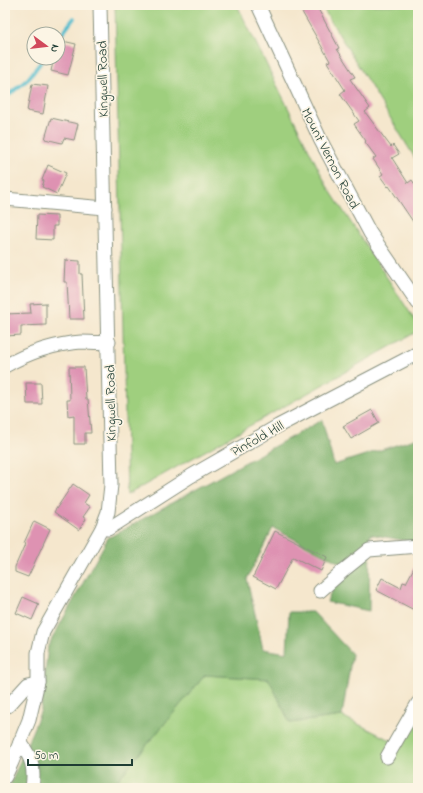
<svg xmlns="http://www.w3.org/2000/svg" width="423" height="793" font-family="'Indie Flower',sans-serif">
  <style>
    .green { fill: #9fcf7e; stroke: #5f8659 }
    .forest { fill: #7fb26d; stroke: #4f7850 }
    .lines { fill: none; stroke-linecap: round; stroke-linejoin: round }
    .stream { stroke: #51bccd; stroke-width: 4 }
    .building { fill: #de92b2 }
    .minor-casing { stroke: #8a9280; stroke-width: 15 }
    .minor { stroke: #fff; stroke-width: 13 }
    .labels { text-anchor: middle; stroke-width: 3.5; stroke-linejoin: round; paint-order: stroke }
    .street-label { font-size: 14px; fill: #1f3d34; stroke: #fcf5e5 }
  </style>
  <rect width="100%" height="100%" fill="#fcf5e5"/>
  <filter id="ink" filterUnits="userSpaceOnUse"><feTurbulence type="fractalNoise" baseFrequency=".025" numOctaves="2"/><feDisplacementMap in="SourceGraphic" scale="8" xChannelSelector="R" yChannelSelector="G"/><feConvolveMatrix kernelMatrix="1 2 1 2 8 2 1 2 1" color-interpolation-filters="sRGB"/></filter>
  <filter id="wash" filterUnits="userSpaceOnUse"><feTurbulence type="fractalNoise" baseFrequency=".012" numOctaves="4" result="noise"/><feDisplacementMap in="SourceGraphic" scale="16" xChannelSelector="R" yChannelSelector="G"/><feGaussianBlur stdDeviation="0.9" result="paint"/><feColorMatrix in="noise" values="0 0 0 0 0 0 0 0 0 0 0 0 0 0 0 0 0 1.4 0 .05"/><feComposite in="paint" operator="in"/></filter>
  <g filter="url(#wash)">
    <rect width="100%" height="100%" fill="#f5e7cd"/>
    <g class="green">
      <path d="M115 5H237L327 186 418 325V331L127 495Z"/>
      <path d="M321 5H418V163Z"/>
      <path d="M205 675 269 679 290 723 342 716 402 746 418 719V788H111Z"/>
    </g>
    <path class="forest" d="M322 420 334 465 418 438V548L407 541 370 534 369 611 327 602 342 564 273 528 247 579 263 649 287 653 289 612H313L352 654 342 716 290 723 269 679 205 675 111 788H9L41 710 48 646 108 538Z"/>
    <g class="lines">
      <g class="stream">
        <path d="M58 39 74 18"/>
        <path d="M5 98 28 79 44 58"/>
      </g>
    </g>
    <g id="blocks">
      <g class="building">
        <path d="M298 5H316L339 48 337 49 355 77 350 79 370 108 365 112 391 147 393 145 399 154 392 158 408 183 412 180 418 189V229L389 186 388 187 380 176 383 174 373 159 376 157 365 142 366 141 354 124 359 121 340 94 345 90 327 62 330 61Z"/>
        <path d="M58 40 76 44 68 75 51 71 54 58H58Z"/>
        <path d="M32 84 48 86 43 114 27 111Z"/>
        <path d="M51 118 78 124 74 140 64 138 62 143 45 139Z"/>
        <path d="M48 165 66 173 57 194 42 187 44 181 42 180Z"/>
        <path d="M37 215 57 216V226H53V240L36 239Z"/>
        <path d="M65 260 80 261V274H82L84 319H69L67 282H64Z"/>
        <path d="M46 303V325L21 326V335L6 336 5 314 31 313 30 304Z"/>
        <path d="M69 367H84L86 399H88L91 433H85V444H74V415L68 416 67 400H70Z"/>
        <path d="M26 383H41L42 404H27Z"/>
        <path d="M372 410 379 423 351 439 343 426Z"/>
        <path d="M73 484 89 495 84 503 90 507 83 517 86 519 79 530 54 512Z"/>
        <path d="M34 521 50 529 28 577 15 572V567L25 544 24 543Z"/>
        <path d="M275 531 327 557 321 571 293 557 276 589 253 577Z"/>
        <path d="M418 560V612L376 590 382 578 401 588 403 582 406 583Z"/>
        <path d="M23 597 39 604 32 620 16 613Z"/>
      </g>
    </g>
  </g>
  <g filter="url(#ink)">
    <use href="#blocks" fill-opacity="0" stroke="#8a9280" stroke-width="1"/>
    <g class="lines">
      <g class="minor-casing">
        <g id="minor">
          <path d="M258 5 321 141 370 233 418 303"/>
          <path d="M5 199 105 208"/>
          <path d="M5 366C28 353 54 344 81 342 90 342 99 343 109 342"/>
          <path d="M102 528 108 529 191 476 278 426 418 353"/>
          <path d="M320 591 344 570 369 550 418 546"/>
          <path d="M5 706H8L28 684 38 682"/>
          <path d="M20 742C32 758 35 768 32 788"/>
          <path d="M387 757 418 703"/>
          <path d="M5 777 12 762 29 720 38 682V653L43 632 102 528 108 512 111 485 100 5"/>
        </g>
      </g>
      <use href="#minor" class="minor"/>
    </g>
  </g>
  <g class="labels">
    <g class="street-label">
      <text transform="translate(102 79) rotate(-91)" y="5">Kingwell Road</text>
      <text transform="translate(331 158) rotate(63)" y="5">Mount Vernon Road</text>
      <text transform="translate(110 403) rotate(-91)" y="5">Kingwell Road</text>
      <text transform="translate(257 438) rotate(-29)" y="5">Pinfold Hill</text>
    </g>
  </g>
  <rect width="423" height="793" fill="none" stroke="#fcf5e5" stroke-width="20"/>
  <g transform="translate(46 46) rotate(105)"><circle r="19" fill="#fcf5e5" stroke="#a4ab9e"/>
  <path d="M0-3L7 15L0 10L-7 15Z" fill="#d1495b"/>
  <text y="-6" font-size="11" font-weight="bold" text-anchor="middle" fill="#1f3d34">N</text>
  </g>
  <path d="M28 759v6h104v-6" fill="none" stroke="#1f3d34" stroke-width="2"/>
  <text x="34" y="759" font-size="12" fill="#1f3d34" stroke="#fcf5e5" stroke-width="3" paint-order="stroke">50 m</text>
</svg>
